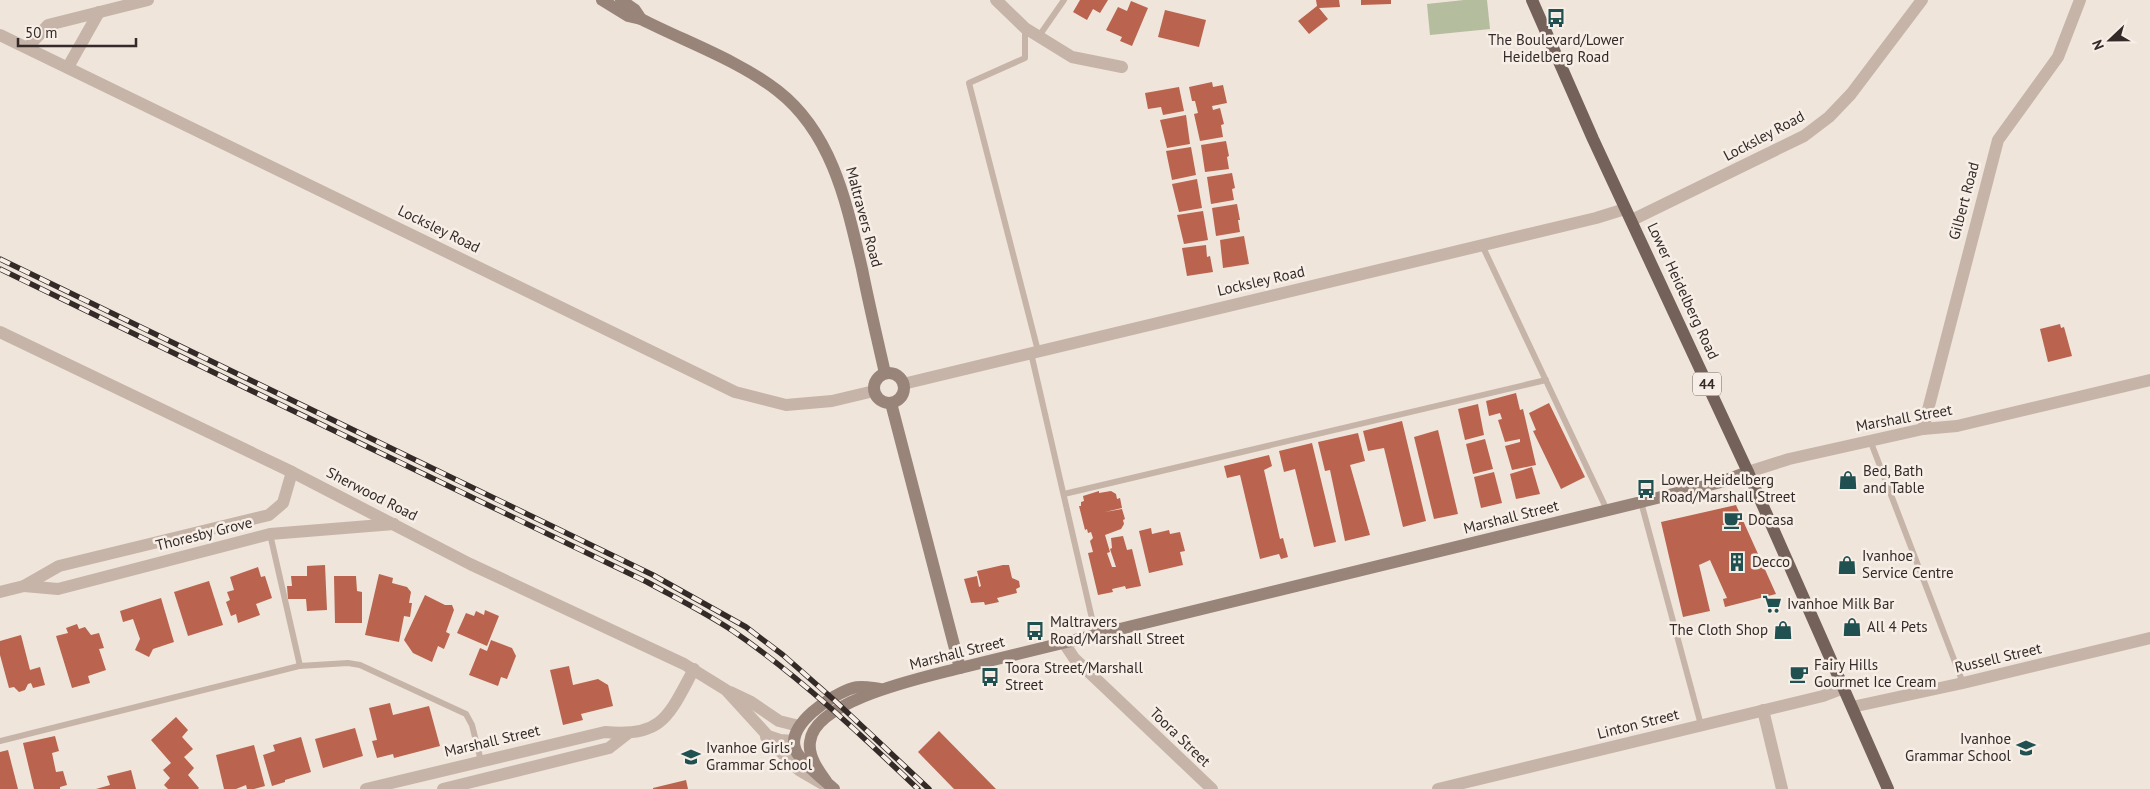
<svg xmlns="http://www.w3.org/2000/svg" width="2150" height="789" font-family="'PT Sans',sans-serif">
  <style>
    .green { fill: #b4bd9d }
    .building { fill: #ba634e }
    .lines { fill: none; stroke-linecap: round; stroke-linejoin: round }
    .lane { stroke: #c6b4a8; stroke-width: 6 }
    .street { stroke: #c6b4a8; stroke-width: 12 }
    .secondary { stroke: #99847a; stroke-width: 12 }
    .primary { stroke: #74625a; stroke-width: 12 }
    .rail-casing { stroke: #342b28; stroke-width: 5.5 }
    .rail { stroke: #f7efe7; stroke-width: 4; stroke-dasharray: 11; stroke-linecap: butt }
    .labels { text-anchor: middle; stroke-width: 5; stroke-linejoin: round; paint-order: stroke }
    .shield { fill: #f7efe7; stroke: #6e6661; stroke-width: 1 }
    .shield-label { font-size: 14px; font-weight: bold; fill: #342b28 }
    .poi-label { font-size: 15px; fill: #342b28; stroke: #f7efe7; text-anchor: start }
    .street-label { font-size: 15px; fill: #342b28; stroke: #f7efe7 }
  </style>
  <rect width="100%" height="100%" fill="#efe5db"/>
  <path class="green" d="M1464 0H1487L1490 29 1430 35 1427 4Z"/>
  <g class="building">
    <path d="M1080 0H1108L1100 13 1093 9 1087 20 1073 12Z"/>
    <path d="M1316 0H1339L1340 7 1319 8 1328 19 1309 34 1298 21 1317 6Z"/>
    <path d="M1361 0H1391V4L1361 5Z"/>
    <path d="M1131 1 1148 8 1132 46 1120 41 1122 37 1106 30 1118 7 1127 11Z"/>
    <path d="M1165 10 1206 20 1199 47 1158 37Z"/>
    <path d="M1212 82 1213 87 1223 85 1227 103 1212 106 1213 110 1220 108 1224 124 1221 125 1223 137 1200 141 1194 114 1198 113 1195 101H1192L1189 87Z"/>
    <path d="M1179 87 1184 111 1163 115 1161 107 1148 109 1145 93Z"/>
    <path d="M1186 115 1190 144 1167 148 1160 120Z"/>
    <path d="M1226 141 1229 156 1227 157 1229 169 1205 172 1201 145Z"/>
    <path d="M1191 147 1196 175 1172 180 1166 151Z"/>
    <path d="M1232 173 1235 188 1232 189 1234 200 1211 204 1207 177Z"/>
    <path d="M1197 179 1202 208 1179 212 1172 184Z"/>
    <path d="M1237 204 1240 220H1238L1240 232 1216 236 1212 208Z"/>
    <path d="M1203 211 1208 240 1184 244 1177 215Z"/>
    <path d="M1244 236 1249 264 1223 268 1220 240Z"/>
    <path d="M1206 245 1207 257 1210 256 1213 272 1187 276 1182 248Z"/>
    <path d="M2060 324 2061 328 2064 327 2072 356 2048 362 2040 329Z"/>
    <path d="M1516 393 1520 410 1523 409 1536 465 1512 470 1505 446 1520 442V439L1505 442 1498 420 1502 419 1500 413 1489 416 1486 401Z"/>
    <path d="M1549 403 1585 477 1561 489 1533 431 1536 430 1529 413Z"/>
    <path d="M1478 404 1484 435 1465 440 1458 409Z"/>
    <path d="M1402 421 1426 521 1403 527 1384 448 1368 451 1363 431Z"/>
    <path d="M1438 430 1458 514 1434 519 1414 437Z"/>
    <path d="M1358 433 1365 461 1350 465 1370 535 1345 541 1330 470 1325 471 1318 442Z"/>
    <path d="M1485 439 1493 469 1473 474 1466 444Z"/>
    <path d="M1312 443 1336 542 1314 547 1295 469 1284 472 1279 451Z"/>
    <path d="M1269 455 1272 466 1264 470 1280 539 1283 538 1288 557 1281 559 1279 554 1260 559 1240 475 1227 478 1224 466Z"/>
    <path d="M1532 467 1540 494 1516 499 1510 474Z"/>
    <path d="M1494 472 1502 503 1481 508 1474 477Z"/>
    <path d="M1099 491V493L1111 491 1116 494 1117 499 1120 498 1122 508 1105 512 1122 509 1125 519 1123 520 1124 524 1121 529 1105 535 1110 552 1107 553 1112 567H1116L1110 549 1112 548 1111 538 1123 536 1127 550 1132 549 1141 586 1126 589 1125 586 1112 589 1113 592 1098 595 1088 553 1093 552 1090 541 1093 538 1091 532 1088 533 1087 529 1085 530 1079 506H1081V502L1084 501 1083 496Z"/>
    <path d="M1736 505 1776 594 1725 607 1723 599 1727 598 1710 560 1699 565 1710 611 1683 617 1661 522Z"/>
    <path d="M1151 528 1152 534 1169 530 1170 534 1180 532 1185 551 1180 552 1183 565 1149 573 1139 531Z"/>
    <path d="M325 565 327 610 307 611 306 599H288L287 586H292L291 576H307V566Z"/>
    <path d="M1003 565H1009L1012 578 1019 581 1020 587 1016 589 1017 593 997 598 999 602 985 605 984 602 971 603 964 579 977 576 979 587 981 586 977 571Z"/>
    <path d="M258 567 261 577 265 576 272 598 256 604 260 615 238 623 236 614 231 616 226 602 230 600 227 592 234 590 230 577Z"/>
    <path d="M379 574 393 578 392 583 407 587 411 592 409 603H412L410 617 404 616 399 642 365 635Z"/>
    <path d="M334 576H356L357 591 362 592V623H335Z"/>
    <path d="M209 581 223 625 188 636 174 592Z"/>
    <path d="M425 595 445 605H452L454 610 446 632 450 634 444 649 438 646 432 662 413 653 404 640Z"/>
    <path d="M161 598 174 642 153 649 149 657 135 650 140 639 133 619 123 622 120 611Z"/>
    <path d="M485 610 499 616 487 646 457 633 466 613 474 616 476 611 484 615Z"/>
    <path d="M77 624 79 629 85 627 91 635 99 633 104 648 99 649 106 670 88 676 90 683 72 688 56 636 68 633 66 628Z"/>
    <path d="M21 635 30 670 40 667 45 685 33 688 31 683 28 684 25 690 19 692 14 687 9 688 0 655V641Z"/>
    <path d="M491 640 512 648 516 656 507 679 501 677 498 686 469 675 480 648 487 651Z"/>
    <path d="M569 666 573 685 598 679 608 685 613 706 581 714 583 720 563 725 550 670Z"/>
    <path d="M390 703 393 715 429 706 440 746 394 758 393 754 377 758 372 741 377 740 369 708Z"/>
    <path d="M176 717 188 730 182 737 193 749 184 757 194 768 188 775 199 788 198 789H168L164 785 170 778 163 770 171 763 151 740Z"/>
    <path d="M355 728 363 756 323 768 315 739Z"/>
    <path d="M939 731 996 789H954L918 752Z"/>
    <path d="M55 736 59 751 52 753 56 772 63 771 67 785 60 787V789H34L23 743Z"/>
    <path d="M301 737 311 772 285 780V782L272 786 263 755 275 751 273 745Z"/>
    <path d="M254 745 265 786 254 789H247L246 785 236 789H224L216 755Z"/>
    <path d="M8 750 18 789H0V752Z"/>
    <path d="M131 770 136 789H96L110 785 107 776Z"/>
    <path d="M686 780 688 789H653V788Z"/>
  </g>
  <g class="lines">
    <g class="lane">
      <path d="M1025 29V58L969 83 1038 351"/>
      <path d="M1039 36 1064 0"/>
      <path d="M1482 245 1607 510"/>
      <path d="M1031 353 1096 636"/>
      <path d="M1870 440 1963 683"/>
      <path d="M1064 494 1546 380"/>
      <path d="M1641 502 1701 725"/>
      <path d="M270 534 300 666"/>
      <path d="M0 741 299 666 348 663 360 665 466 714 472 725 481 761"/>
    </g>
    <g class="street">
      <path d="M996 0 1025 28 1072 57 1122 67"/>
      <path d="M0 35 735 392 786 405 832 401 874 391"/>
      <path d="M28 47 48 25 148 0"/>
      <path d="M68 67 99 12"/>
      <path d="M1632 220 1804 136 1829 117 1851 94 1922 0"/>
      <path d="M0 332 292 472 470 564 684 664 726 690 768 736 780 740 794 741"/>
      <path d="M903 384 1596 218 1625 209"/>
      <path d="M1923 429 1998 140 2058 57 2080 0"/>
      <path d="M1748 472 1789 459 1923 429 1957 426 2150 380"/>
      <path d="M24 586 58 589 270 534 394 524"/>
      <path d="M0 592 24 586 59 566 269 515 283 503 292 472"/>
      <path d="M1064 643 1074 658 1212 789"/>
      <path d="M730 692 751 702 779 721 799 726"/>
      <path d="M1852 707 1963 683 2150 638"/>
      <path d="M1763 710 1782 789"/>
      <path d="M766 737 799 770 828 787"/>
      <path d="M366 789 605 732C663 738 669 715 694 669"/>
      <path d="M443 789 609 748 627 734"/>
      <path d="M1438 789 1823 696 1844 688"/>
    </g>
    <g class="secondary">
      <path d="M602 0 628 16 641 19C686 42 738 60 778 91 833 134 847 205 862 269 869 304 877 338 885 373"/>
      <path d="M621 0 635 10 641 19"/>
      <circle cx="889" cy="388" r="15"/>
      <path d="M891 403 960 668"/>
      <path d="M826 781C818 770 808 756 810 742 814 700 926 677 960 668L1641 502 1721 482 1748 472"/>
      <path d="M834 789C824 780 801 762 796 751 784 725 833 694 853 688 862 685 871 688 880 689"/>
    </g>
    <path class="primary" d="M1532 0 1593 139 1748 472 1888 789"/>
    <g class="rail-casing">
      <g id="rail">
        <path d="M0 259 653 575 746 627 783 655 833 699 929 789"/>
        <path d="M0 269 647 582C676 598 706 613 733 631 800 677 859 733 918 789"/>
      </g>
    </g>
    <use href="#rail" class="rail"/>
  </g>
  <defs>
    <g id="bus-bare" transform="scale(1.5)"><path d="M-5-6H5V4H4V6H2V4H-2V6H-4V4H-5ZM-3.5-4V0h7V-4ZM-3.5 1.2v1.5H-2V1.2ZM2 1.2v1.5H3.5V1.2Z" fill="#215051" stroke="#f7efe7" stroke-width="2.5" paint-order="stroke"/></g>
    <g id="shop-bare" transform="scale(1.5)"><path d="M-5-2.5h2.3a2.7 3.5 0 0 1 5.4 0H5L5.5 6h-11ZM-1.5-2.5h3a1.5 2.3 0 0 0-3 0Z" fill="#215051" stroke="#f7efe7" stroke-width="2.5" paint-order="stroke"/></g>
    <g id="cafe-bare" transform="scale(1.5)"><path d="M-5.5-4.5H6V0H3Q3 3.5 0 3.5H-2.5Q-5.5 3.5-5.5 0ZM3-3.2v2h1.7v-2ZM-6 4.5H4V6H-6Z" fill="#215051" stroke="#f7efe7" stroke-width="2.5" paint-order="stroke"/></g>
    <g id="building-bare" transform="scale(1.5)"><path d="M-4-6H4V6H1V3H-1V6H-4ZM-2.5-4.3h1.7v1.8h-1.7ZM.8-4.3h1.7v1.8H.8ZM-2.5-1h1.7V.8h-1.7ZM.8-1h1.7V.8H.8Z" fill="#215051" stroke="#f7efe7" stroke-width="2.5" paint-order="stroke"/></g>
    <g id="supermarket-bare" transform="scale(1.5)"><path d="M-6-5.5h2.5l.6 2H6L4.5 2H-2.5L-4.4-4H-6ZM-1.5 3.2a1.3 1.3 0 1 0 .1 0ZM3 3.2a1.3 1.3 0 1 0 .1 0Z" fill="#215051" stroke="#f7efe7" stroke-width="2.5" paint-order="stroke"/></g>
    <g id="school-bare" transform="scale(1.5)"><path d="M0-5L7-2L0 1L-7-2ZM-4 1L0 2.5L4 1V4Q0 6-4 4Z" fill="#215051" stroke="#f7efe7" stroke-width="2.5" paint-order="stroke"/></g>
  </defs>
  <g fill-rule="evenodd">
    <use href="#bus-bare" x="1556" y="18"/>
    <use href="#shop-bare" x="1848" y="480"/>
    <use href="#bus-bare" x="1646" y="489"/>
    <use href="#cafe-bare" x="1733" y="520"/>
    <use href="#building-bare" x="1737" y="562"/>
    <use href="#shop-bare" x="1847" y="565"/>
    <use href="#supermarket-bare" x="1772" y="604"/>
    <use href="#shop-bare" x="1852" y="627"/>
    <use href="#shop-bare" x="1783" y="630"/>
    <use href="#bus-bare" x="1035" y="631"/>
    <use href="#cafe-bare" x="1799" y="674"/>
    <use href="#bus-bare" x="990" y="677"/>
    <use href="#school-bare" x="2026" y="748"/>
    <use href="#school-bare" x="691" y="757"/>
  </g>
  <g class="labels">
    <rect class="shield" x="1693" y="372.5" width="28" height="23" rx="4"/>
    <g class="shield-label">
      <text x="1707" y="389">44</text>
    </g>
    <g class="poi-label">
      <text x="1556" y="45" text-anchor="middle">The Boulevard/Lower<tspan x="1556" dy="17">Heidelberg Road</tspan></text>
      <text x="1863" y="476">Bed, Bath<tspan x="1863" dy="17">and Table</tspan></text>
      <text x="1661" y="485">Lower Heidelberg<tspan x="1661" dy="17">Road/Marshall Street</tspan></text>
      <text x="1748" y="525">Docasa</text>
      <text x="1862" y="561">Ivanhoe<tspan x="1862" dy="17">Service Centre</tspan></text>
      <text x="1752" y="567">Decco</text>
      <text x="1787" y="609">Ivanhoe Milk Bar</text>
      <text x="1050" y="627">Maltravers<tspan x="1050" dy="17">Road/Marshall Street</tspan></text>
      <text x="1867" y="632">All 4 Pets</text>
      <text x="1768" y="635" text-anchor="end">The Cloth Shop</text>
      <text x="1814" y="670">Fairy Hills<tspan x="1814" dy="17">Gourmet Ice Cream</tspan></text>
      <text x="1005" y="673">Toora Street/Marshall<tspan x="1005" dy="17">Street</tspan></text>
      <text x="2011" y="744" text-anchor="end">Ivanhoe<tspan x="2011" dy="17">Grammar School</tspan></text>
      <text x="706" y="753">Ivanhoe Girls'<tspan x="706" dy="17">Grammar School</tspan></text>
    </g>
    <g class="street-label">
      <text transform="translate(1764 136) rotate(-28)" y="5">Locksley Road</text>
      <text transform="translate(1964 201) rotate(-75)" y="5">Gilbert Road</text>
      <text transform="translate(864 217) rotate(75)" y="5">Maltravers Road</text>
      <text transform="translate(439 229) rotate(26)" y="5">Locksley Road</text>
      <text transform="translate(1261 281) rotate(-13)" y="5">Locksley Road</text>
      <text transform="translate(1683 291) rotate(65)" y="5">Lower Heidelberg Road</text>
      <text transform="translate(1904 418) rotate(-10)" y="5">Marshall Street</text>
      <text transform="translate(372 494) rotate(27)" y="5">Sherwood Road</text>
      <text transform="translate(1511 517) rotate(-14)" y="5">Marshall Street</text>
      <text transform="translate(204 534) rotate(-14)" y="5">Thoresby Grove</text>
      <text transform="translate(957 653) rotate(-14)" y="5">Marshall Street</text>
      <text transform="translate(1998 658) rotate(-13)" y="5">Russell Street</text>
      <text transform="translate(1638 724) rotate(-14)" y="5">Linton Street</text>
      <text transform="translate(1180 737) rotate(44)" y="5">Toora Street</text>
      <text transform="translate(492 741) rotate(-13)" y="5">Marshall Street</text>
    </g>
  </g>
  <g transform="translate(2110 40) rotate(248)" stroke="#f7efe7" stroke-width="4" paint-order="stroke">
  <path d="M0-4L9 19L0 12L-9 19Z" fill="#342b28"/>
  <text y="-8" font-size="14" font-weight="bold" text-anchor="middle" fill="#342b28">N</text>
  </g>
  <path d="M18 38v8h118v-8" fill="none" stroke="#342b28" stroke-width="2.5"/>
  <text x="25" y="38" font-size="15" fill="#342b28" stroke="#f7efe7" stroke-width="4" paint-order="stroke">50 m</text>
</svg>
